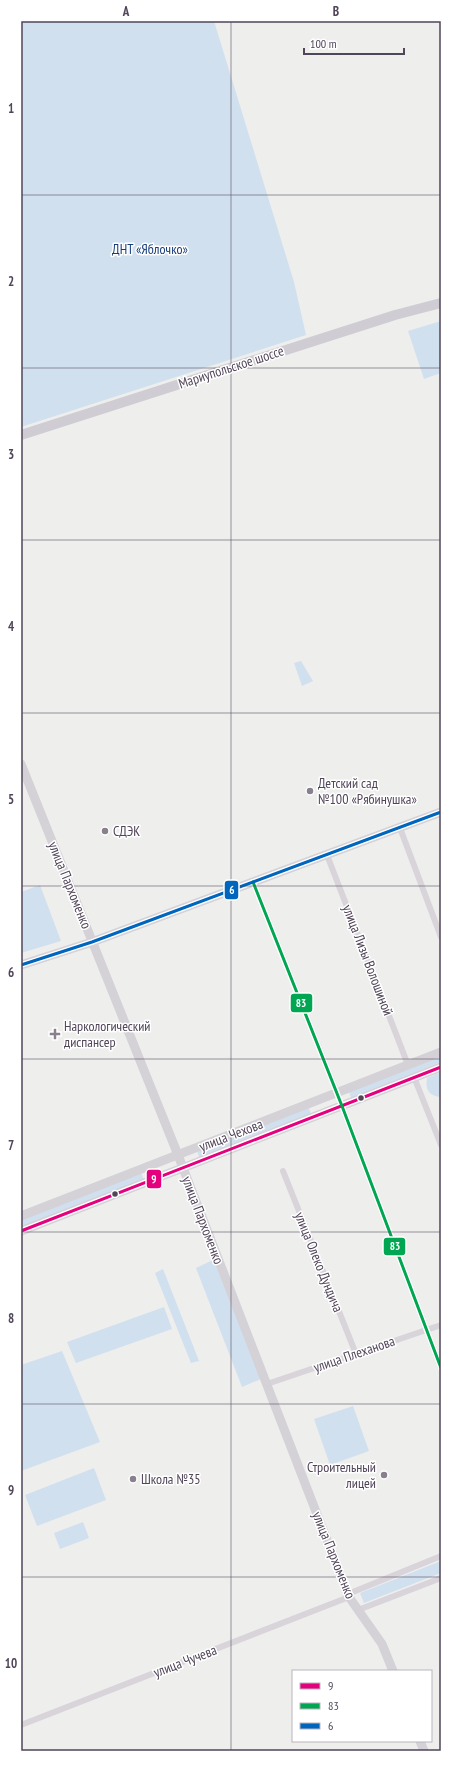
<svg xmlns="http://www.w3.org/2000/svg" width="462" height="1772" font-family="'PT Sans Narrow',sans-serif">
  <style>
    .green { fill: #d1e0ee }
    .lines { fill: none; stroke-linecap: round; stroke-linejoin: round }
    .street { stroke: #d8d4da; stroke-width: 6 }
    .secondary { stroke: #d4d1d7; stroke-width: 9 }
    .primary { stroke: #d0ccd3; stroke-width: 10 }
    .bus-1-casing { stroke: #fff; stroke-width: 6 }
    .bus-2-casing { stroke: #fff; stroke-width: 6 }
    .bus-3-casing { stroke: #fff; stroke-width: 6 }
    .bus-1 { stroke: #e5007d; stroke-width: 3 }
    .bus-2 { stroke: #00a651; stroke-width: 3 }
    .bus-3 { stroke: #0065bd; stroke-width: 3 }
    .grid { fill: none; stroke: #514559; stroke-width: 1; stroke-opacity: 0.55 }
    .poi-dot { fill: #88808d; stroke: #fff; stroke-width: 1.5 }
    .bus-dot { fill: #514559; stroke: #fff; stroke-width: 1.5 }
    .labels { text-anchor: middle; stroke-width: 3; stroke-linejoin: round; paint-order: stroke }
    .park-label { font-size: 14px; fill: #173d7a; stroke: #fff }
    .street-label { font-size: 14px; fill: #514559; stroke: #fff }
    .poi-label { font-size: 14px; fill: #514559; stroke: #fff; text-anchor: start }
    .line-badge { stroke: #fff; stroke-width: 1.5 }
    .badge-label { font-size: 11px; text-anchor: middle; font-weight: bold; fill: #fff }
    .neatline { fill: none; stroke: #514559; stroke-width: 1.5 }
    .grid-label { font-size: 13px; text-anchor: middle; font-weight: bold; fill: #514559 }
  </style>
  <rect width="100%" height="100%" fill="#eeeeed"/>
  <g class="green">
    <path d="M21 21H214L294 282 306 335 21 427Z"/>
    <path d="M441 321V373L424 379 408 331Z"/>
    <path d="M301 661 313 681 302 686 294 663Z"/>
    <path d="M40 885 61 941 21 953V892Z"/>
    <path d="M441 1055V1062L351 1098 349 1092Z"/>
    <path d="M441 1072V1097C429 1096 425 1090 427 1078Z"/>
    <path d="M309 1108 311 1114 199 1157 197 1151Z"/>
    <path d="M141 1173 144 1180 21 1228V1219Z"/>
    <path d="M215 1259 261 1379 242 1387 196 1268Z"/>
    <path d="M163 1269 199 1361 191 1363 155 1273Z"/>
    <path d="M164 1307 172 1329 76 1363 67 1342Z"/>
    <path d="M62 1351 100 1442 21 1471V1365Z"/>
    <path d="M353 1406 369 1451 330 1465 314 1419Z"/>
    <path d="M94 1468 106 1500 37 1526 25 1495Z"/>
    <path d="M83 1522 89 1538 60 1549 54 1533Z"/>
    <path d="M441 1561V1573L364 1603 360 1593Z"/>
  </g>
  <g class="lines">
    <g class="street">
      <path d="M400 828 441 937"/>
      <path d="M327 855 408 1065"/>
      <path d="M253 882 337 1093"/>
      <path d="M414 1077 441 1145"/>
      <path d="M342 1106 441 1368"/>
      <path d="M283 1171 356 1354"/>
      <path d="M267 1384 441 1325"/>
      <path d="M348 1594 441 1556"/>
      <path d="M358 1610 441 1578"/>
      <path d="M21 1725 349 1597"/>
    </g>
    <g class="secondary">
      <path d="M21 764 178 1155 349 1597 382 1644 393 1671"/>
      <path d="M21 965 92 942 441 812"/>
      <path d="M21 1216 441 1052"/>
      <path d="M21 1231 441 1067"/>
      <path d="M420 1741 424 1751"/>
    </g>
    <path class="primary" d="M21 435 395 315 441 303"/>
    <g class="bus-1-casing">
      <path id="bus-1" d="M21 1231 441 1067"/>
    </g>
    <g class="bus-2-casing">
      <path id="bus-2" d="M253 882 342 1106 441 1368"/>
    </g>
    <g class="bus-3-casing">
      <path id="bus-3" d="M21 965 92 942 441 812"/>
    </g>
    <use href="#bus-1" class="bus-1"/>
    <use href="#bus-2" class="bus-2"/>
    <use href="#bus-3" class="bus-3"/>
  </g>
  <path class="grid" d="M231 21V1751M21 195H441M21 368H441M21 540H441M21 713H441M21 886H441M21 1059H441M21 1232H441M21 1404H441M21 1577H441"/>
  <g class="poi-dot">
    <circle cx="310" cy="791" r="4"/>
    <circle cx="105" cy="831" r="4"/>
    <path d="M53 1028h4v4h4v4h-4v4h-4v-4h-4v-4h4z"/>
    <circle cx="384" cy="1475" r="4"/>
    <circle cx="133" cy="1479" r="4"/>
  </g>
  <g class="bus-dot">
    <circle cx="361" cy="1098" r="3.5"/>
    <circle cx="115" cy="1194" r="3.5"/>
  </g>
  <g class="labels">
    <g class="park-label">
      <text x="150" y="254">ДНТ «Яблочко»</text>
    </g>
    <g class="street-label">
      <text transform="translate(231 367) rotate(-18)" y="5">Мариупольское шоссе</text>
      <text transform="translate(70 885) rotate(68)" y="5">улица Пархоменко</text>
      <text transform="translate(368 960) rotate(69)" y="5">улица Лизы Волошиной</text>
      <text transform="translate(231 1135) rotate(-21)" y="5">улица Чехова</text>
      <text transform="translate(203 1220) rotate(69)" y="5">улица Пархоменко</text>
      <text transform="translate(319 1262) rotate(68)" y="5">улица Олеко Дундича</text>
      <text transform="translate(354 1354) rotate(-19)" y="5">улица Плеханова</text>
      <text transform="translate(334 1555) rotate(68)" y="5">улица Пархоменко</text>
      <text transform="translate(185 1661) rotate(-21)" y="5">улица Чучева</text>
    </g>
    <g class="poi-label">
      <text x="318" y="788">Детский сад<tspan x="318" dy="16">№100 «Рябинушка»</tspan></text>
      <text x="113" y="836">СДЭК</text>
      <text x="64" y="1031">Наркологический<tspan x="64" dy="16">диспансер</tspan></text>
      <text x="376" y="1472" text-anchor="end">Строительный<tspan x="376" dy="16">лицей</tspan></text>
      <text x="141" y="1484">Школа №35</text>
    </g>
  </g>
  <g class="line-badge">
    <rect x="224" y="880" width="15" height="20" rx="4" fill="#0065bd"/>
    <rect x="290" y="993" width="23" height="20" rx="4" fill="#00a651"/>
    <rect x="146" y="1169" width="16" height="20" rx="4" fill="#e5007d"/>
    <rect x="383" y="1237" width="23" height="19" rx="4" fill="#00a651"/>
  </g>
  <g class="badge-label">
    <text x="232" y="894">6</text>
    <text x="301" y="1007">83</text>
    <text x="154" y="1183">9</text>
    <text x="395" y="1250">83</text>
  </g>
  <rect width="462" height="1772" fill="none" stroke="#ffffff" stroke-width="44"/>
  <rect x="292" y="1670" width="140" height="72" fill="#ffffff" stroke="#b9b5bd"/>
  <rect x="300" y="1683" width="20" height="6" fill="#e5007d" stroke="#b9b5bd"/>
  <text x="328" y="1690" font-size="12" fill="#514559">9</text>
  <rect x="300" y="1703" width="20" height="6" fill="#00a651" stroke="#b9b5bd"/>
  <text x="328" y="1710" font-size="12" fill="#514559">83</text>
  <rect x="300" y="1723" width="20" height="6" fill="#0065bd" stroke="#b9b5bd"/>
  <text x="328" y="1730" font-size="12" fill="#514559">6</text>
  <path d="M304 48v6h100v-6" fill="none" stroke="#514559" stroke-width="2"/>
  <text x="310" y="48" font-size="12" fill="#514559" stroke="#ffffff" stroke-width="3" paint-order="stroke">100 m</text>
  <rect x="22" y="22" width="418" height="1728" class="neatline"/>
  <g class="grid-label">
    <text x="126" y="16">A</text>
    <text x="336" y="16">B</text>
    <text x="11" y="113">1</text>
    <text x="11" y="286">2</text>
    <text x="11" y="459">3</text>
    <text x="11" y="631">4</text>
    <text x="11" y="804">5</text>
    <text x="11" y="977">6</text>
    <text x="11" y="1150">7</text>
    <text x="11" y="1323">8</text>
    <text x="11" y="1495">9</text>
    <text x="11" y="1668">10</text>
  </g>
</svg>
